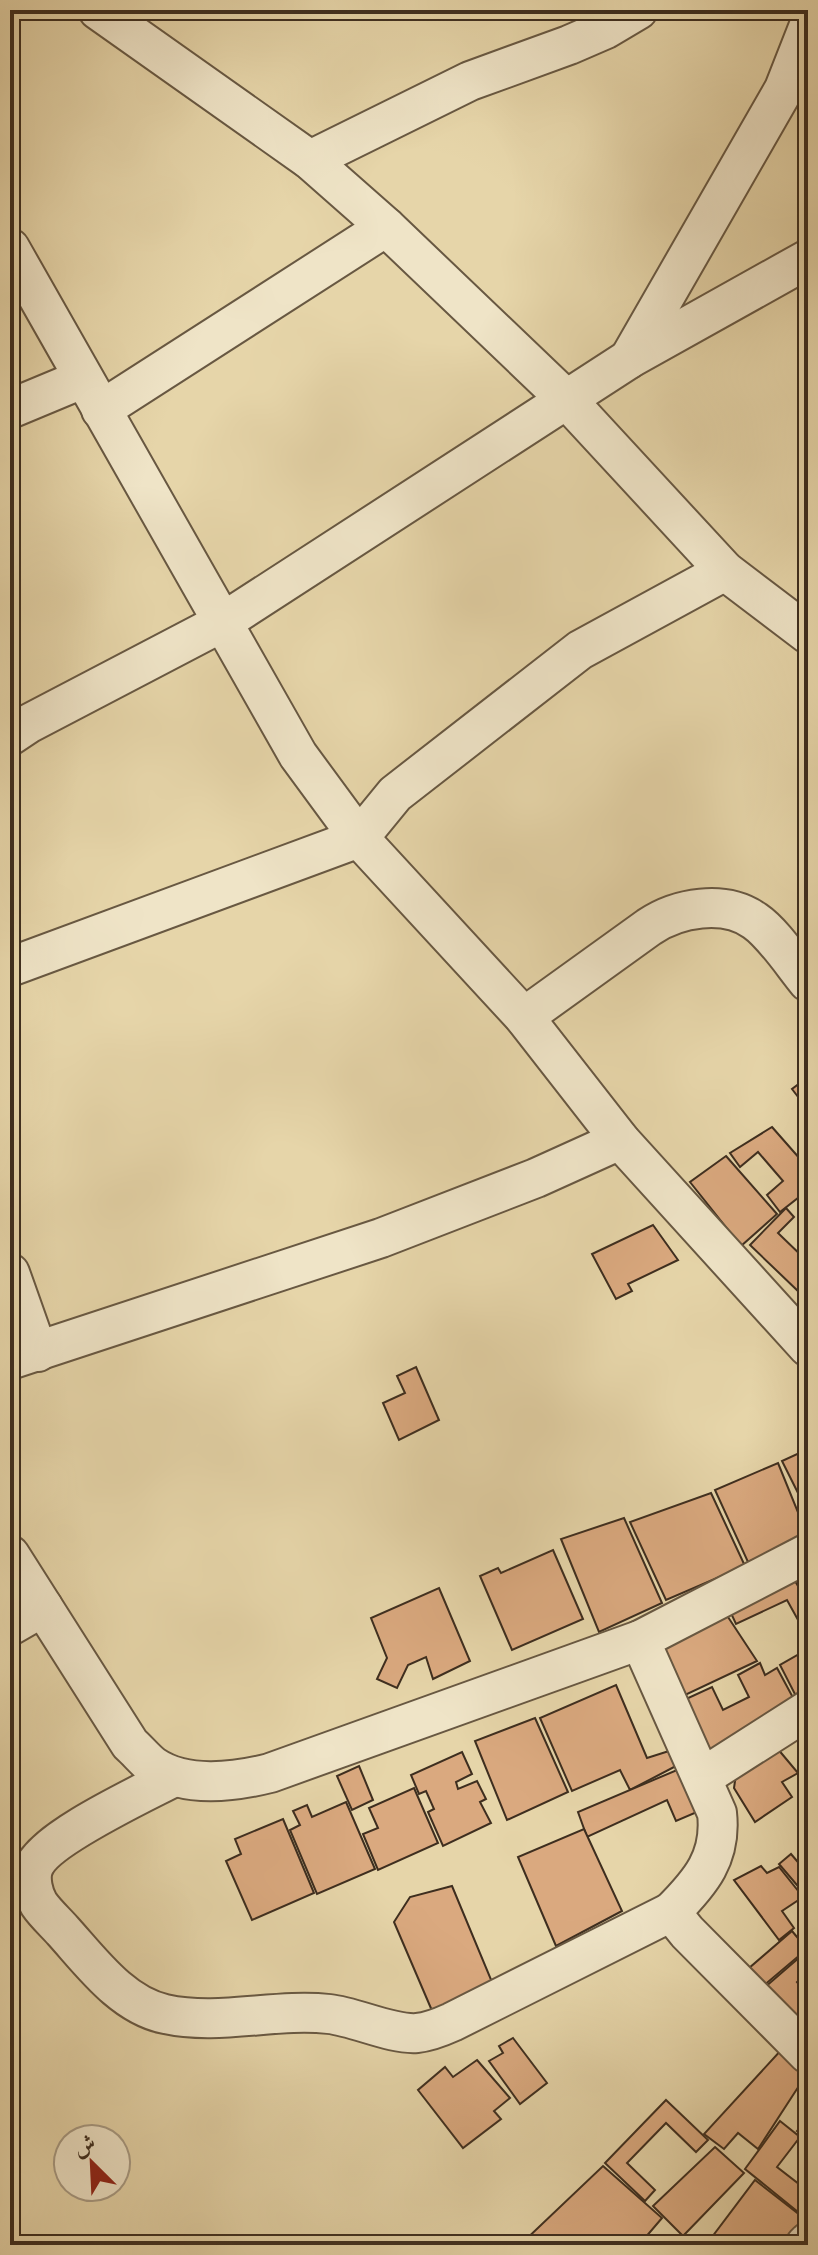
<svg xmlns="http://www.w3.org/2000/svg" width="818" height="2255" font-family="'Gentium Book Plus',Amiri,serif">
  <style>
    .building { fill: #daa97f; stroke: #3e2e1f; stroke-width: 2 }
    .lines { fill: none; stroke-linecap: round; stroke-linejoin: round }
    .minor-casing { stroke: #685842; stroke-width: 42 }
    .minor { stroke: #efe4c7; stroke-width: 38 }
  </style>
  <rect width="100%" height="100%" fill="#e6d5a9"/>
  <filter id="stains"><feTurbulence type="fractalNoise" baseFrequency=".0025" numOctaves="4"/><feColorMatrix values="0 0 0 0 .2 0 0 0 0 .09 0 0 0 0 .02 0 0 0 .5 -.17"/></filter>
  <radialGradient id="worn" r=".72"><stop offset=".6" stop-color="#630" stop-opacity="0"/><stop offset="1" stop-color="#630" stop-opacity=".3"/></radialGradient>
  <g class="building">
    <path d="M808 1077V1104L805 1106 792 1089Z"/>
    <path d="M772 1127 808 1168V1190L780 1212 767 1195 783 1181 758 1152 740 1167 730 1153Z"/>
    <path d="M726 1156 777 1214 741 1246 690 1182Z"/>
    <path d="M786 1208 794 1217 778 1233 808 1262V1285L800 1293 750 1245Z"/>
    <path d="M653 1225 678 1260 628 1284 632 1291 616 1299 592 1254Z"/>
    <path d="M416 1367 439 1420 399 1440 383 1403 405 1393 397 1376Z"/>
    <path d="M808 1449V1513L782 1461Z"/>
    <path d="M778 1463 808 1537 748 1562 715 1490Z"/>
    <path d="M711 1493 745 1566 666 1600 630 1522Z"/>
    <path d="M624 1518 662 1603 599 1632 561 1539Z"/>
    <path d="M553 1550 583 1619 512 1650 480 1576 498 1568 501 1573Z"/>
    <path d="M795 1581 808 1603V1638L787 1600 736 1624 730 1611Z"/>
    <path d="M439 1588 470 1661 433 1679 426 1657 408 1665 397 1688 377 1679 387 1658 371 1618Z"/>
    <path d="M726 1614 757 1661 683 1696 658 1643Z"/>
    <path d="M808 1649V1695L799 1702 780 1665Z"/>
    <path d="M760 1663 765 1675 777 1668 797 1705 711 1754 686 1699 712 1687 723 1710 749 1697 738 1675Z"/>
    <path d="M616 1685 647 1758 669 1751 676 1766 630 1790 620 1770 572 1791 540 1718Z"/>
    <path d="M535 1718 568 1792 507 1820 475 1741Z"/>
    <path d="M777 1748 798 1773 782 1782 792 1797 755 1822 734 1788 736 1774Z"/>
    <path d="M462 1752 472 1774 456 1782 458 1789 477 1781 486 1799 480 1802 491 1823 443 1846 428 1812 434 1809 426 1791 419 1794 411 1775Z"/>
    <path d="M359 1766 373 1800 352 1810 337 1776Z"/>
    <path d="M677 1770 697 1812 676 1821 667 1800 587 1837 578 1812Z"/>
    <path d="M414 1788 438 1843 378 1870 363 1834 378 1828 369 1808Z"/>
    <path d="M346 1802 375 1869 317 1894 290 1830 300 1825 293 1811 307 1805 312 1817Z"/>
    <path d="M283 1819 314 1893 252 1920 226 1861 241 1854 235 1839Z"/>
    <path d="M584 1829 622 1911 556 1946 518 1857Z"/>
    <path d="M808 1852V1898L779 1864 791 1854 797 1861Z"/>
    <path d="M761 1866 767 1873 779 1867 803 1897 782 1911 794 1928 779 1940 734 1880Z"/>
    <path d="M452 1886 492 1982 433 2013 394 1922 410 1897Z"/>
    <path d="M792 1931 807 1949 762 1987 748 1969Z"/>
    <path d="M808 1950V1972L797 1982 808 1996V2013L796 2023 764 1988Z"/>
    <path d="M513 2038 547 2083 520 2104 489 2061 503 2053 499 2046Z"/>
    <path d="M783 2048 808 2072 758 2149 738 2133 724 2149 704 2134Z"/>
    <path d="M477 2060 510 2098 494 2111 501 2119 463 2148 418 2090 445 2067 453 2077Z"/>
    <path d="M666 2100 708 2140 696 2152 666 2123 627 2163 655 2190 645 2201 605 2163Z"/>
    <path d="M808 2118V2138L797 2131Z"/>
    <path d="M780 2121 800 2137 777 2167 799 2184 808 2172V2209L803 2216 745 2169Z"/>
    <path d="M715 2147 744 2173 683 2236 653 2206Z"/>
    <path d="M603 2166 662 2218 639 2245H520Z"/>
    <path d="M755 2180 805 2219 786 2245H706Z"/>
  </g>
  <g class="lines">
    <g class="minor-casing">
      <g id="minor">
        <path d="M98 10 310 160 386 227 567 400 725 571 808 634"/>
        <path d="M310 160 470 81 569 45 606 29 638 10"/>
        <path d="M10 248 298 755 359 838 524 1017 620 1140 808 1347"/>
        <path d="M629 359 784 89 808 28"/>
        <path d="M10 409 82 379"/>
        <path d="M101 410 386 227"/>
        <path d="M10 736 28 724 223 622 629 359 808 259"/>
        <path d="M10 967 359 838 395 794 580 650 725 571"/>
        <path d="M524 1017 649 927C677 908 724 899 755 921 774 934 793 964 808 982"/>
        <path d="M10 1273 38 1352"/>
        <path d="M10 1360 381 1238 536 1178 620 1140"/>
        <path d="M808 1553 640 1640 717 1813C722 1857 701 1882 671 1912L687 1932 808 2054"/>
        <path d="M10 1555 130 1744C138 1751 145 1760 153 1766 185 1788 234 1782 270 1773L640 1640"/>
        <path d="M10 1626 43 1607"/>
        <path d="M174 1777C144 1793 43 1839 33 1869 30 1879 33 1894 39 1904 45 1913 55 1922 63 1931 91 1962 122 2005 165 2014 219 2026 275 2008 329 2014 356 2017 392 2035 417 2033 429 2032 441 2027 452 2022L671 1912"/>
        <path d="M703 1777 808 1710"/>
        <path d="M805 2245 808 2242"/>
      </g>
    </g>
    <use href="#minor" class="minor"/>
  </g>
  <rect width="818" height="2255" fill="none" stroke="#e6d5a9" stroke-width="40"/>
  <rect x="12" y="12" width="794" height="2231" fill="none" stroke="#3e2e1f" stroke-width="4"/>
  <rect x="20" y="20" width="778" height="2215" fill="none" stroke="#3e2e1f" stroke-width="2"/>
  <g transform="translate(92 2163) rotate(336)"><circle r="38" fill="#efe4c7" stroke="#a89b84" stroke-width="2"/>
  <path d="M0-6L14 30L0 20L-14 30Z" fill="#8f2418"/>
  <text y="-12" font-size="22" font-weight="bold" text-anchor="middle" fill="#3e2e1f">ش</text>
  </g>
  <rect width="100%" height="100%" filter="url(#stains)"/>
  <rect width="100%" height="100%" fill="url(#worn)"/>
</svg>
